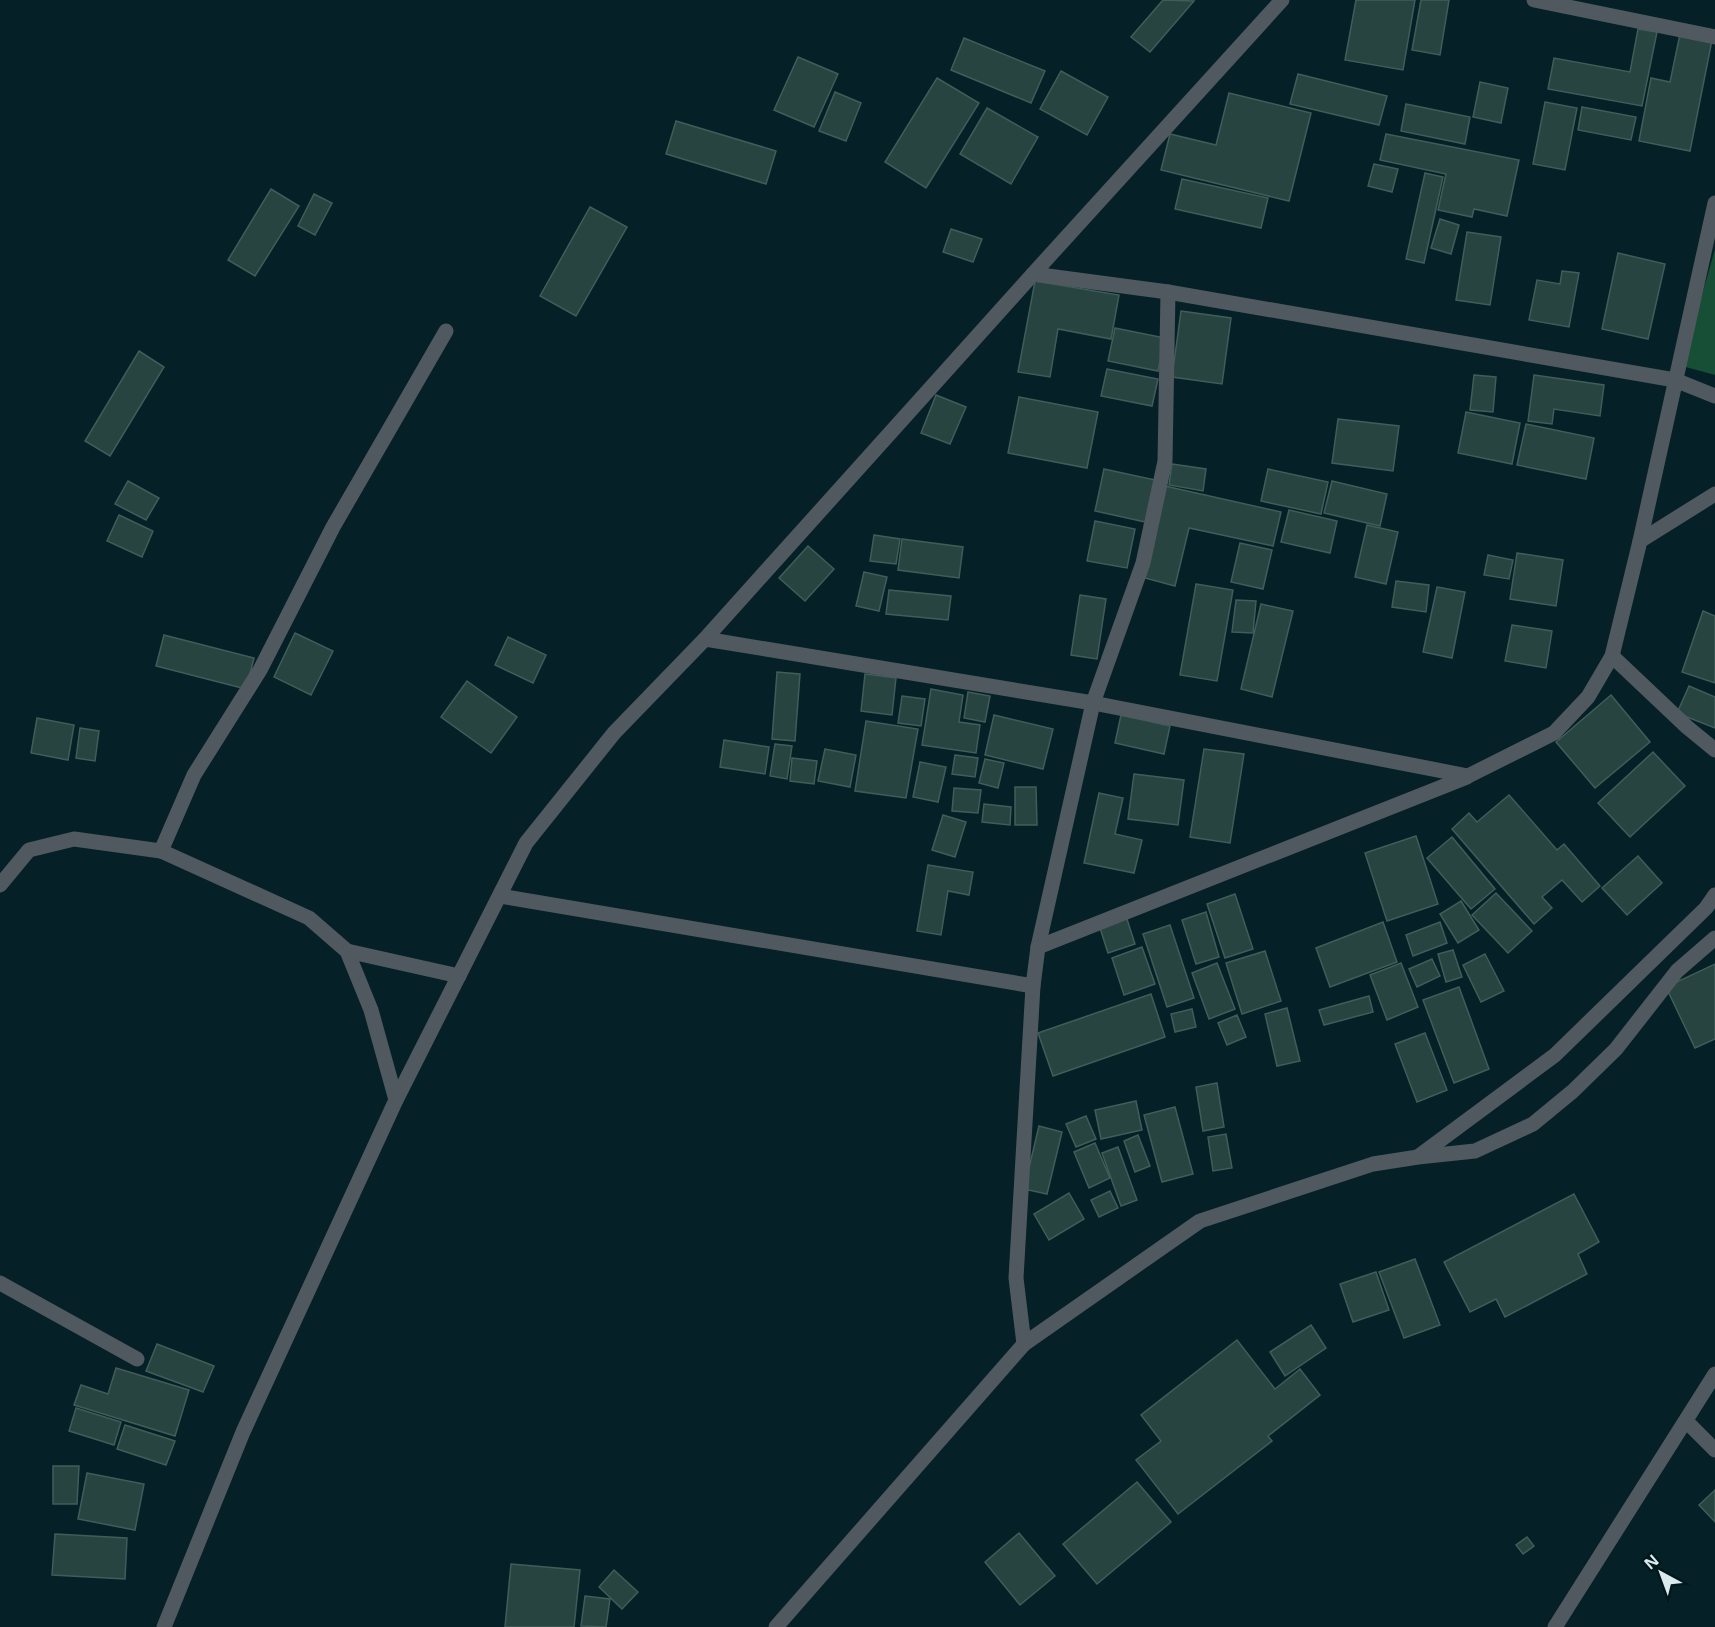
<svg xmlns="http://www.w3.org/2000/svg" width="1715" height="1627" font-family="'Noto Sans',sans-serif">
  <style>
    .green { fill: #174e36 }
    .building { fill: #284441; stroke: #405d59; stroke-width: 1.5 }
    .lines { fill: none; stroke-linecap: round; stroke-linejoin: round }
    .lane { stroke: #505960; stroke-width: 15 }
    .street { stroke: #505960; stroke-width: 15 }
  </style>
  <rect width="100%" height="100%" fill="#052026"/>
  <path class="green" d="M1715 249V375L1682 366Z"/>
  <g class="building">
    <path d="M1163 0 1194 1 1150 52 1131 37Z"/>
    <path d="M1356 0H1415L1403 70 1345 60Z"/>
    <path d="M1421 0H1449L1440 55 1412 50Z"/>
    <path d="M1638 29 1657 32 1642 106 1548 89 1554 58 1630 72Z"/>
    <path d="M1680 34 1712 40 1690 151 1639 141 1651 78 1670 82Z"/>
    <path d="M964 38 1045 71 1031 103 951 70Z"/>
    <path d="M798 57 838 74 814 127 774 110Z"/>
    <path d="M1061 71 1108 97 1087 135 1040 109Z"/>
    <path d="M1298 74 1387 96 1379 125 1290 104Z"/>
    <path d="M937 78 979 103 926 188 885 162Z"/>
    <path d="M1480 82 1508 88 1501 123 1473 117Z"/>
    <path d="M835 92 861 103 846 141 819 131Z"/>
    <path d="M1229 93 1311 113 1289 201 1161 170 1170 134 1216 145Z"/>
    <path d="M1545 102 1577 108 1565 170 1533 164Z"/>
    <path d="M1406 104 1470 117 1465 144 1401 131Z"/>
    <path d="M1582 107 1636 117 1631 140 1578 130Z"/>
    <path d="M987 108 1038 137 1011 184 960 154Z"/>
    <path d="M676 121 776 151 766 184 666 154Z"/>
    <path d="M1386 134 1519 160 1507 216 1474 209 1472 217 1438 210 1446 174 1380 160Z"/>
    <path d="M1374 164 1398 169 1392 192 1368 186Z"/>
    <path d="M1425 173 1443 177 1424 263 1406 259Z"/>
    <path d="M1182 179 1268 198 1261 228 1175 209Z"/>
    <path d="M271 189 299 206 255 276 228 260Z"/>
    <path d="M314 194 332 203 315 235 298 226Z"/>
    <path d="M590 207 627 227 576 316 540 296Z"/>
    <path d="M1440 219 1459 225 1451 254 1431 248Z"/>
    <path d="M951 229 982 239 973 262 943 252Z"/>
    <path d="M1467 232 1501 237 1490 305 1456 300Z"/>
    <path d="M1618 253 1665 264 1648 339 1602 329Z"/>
    <path d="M1562 271 1579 273 1569 327 1529 320 1537 280 1560 284Z"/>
    <path d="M1035 281 1119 295 1111 339 1058 329 1050 377 1018 372Z"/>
    <path d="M1181 311 1231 318 1222 384 1172 377Z"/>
    <path d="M1115 328 1165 338 1158 371 1108 361Z"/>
    <path d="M139 351 164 367 110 456 85 441Z"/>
    <path d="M1107 369 1158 379 1152 406 1101 396Z"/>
    <path d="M1474 375 1496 377 1493 412 1470 410Z"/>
    <path d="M1534 375 1604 385 1600 416 1554 409 1552 424 1528 421Z"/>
    <path d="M936 395 966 407 950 444 921 433Z"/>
    <path d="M1019 397 1098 412 1087 468 1008 453Z"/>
    <path d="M1466 412 1520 423 1512 464 1458 453Z"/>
    <path d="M1338 419 1399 426 1393 471 1332 463Z"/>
    <path d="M1526 424 1594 438 1586 479 1517 465Z"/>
    <path d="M1172 464 1206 469 1203 491 1169 485Z"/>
    <path d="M1104 469 1160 481 1150 523 1095 511Z"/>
    <path d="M1268 469 1328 482 1321 514 1261 501Z"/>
    <path d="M128 481 159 498 146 520 115 504Z"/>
    <path d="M1332 481 1387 494 1380 526 1324 513Z"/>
    <path d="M1165 486 1281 512 1273 546 1189 528 1175 586 1145 578Z"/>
    <path d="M1289 510 1337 521 1330 553 1281 542Z"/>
    <path d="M119 515 153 531 142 557 107 541Z"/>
    <path d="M1095 521 1135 529 1127 568 1087 561Z"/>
    <path d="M1367 525 1398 532 1386 584 1355 577Z"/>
    <path d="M874 535 900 539 896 564 870 561Z"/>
    <path d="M902 539 963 547 959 578 898 570Z"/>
    <path d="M1240 543 1272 550 1263 589 1231 582Z"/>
    <path d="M808 546 834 569 805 601 779 578Z"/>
    <path d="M1517 553 1563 560 1556 606 1510 599Z"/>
    <path d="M1488 555 1513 560 1509 579 1484 575Z"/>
    <path d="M864 572 887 577 879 611 856 606Z"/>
    <path d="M1396 581 1429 585 1426 612 1392 607Z"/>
    <path d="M1196 584 1233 590 1217 681 1180 675Z"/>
    <path d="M1437 587 1465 592 1452 658 1423 652Z"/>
    <path d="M889 590 951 596 948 620 886 614Z"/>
    <path d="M1080 595 1106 599 1097 659 1071 655Z"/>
    <path d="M1236 600 1256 601 1253 633 1232 632Z"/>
    <path d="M1261 604 1293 611 1272 697 1241 689Z"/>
    <path d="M1703 611 1715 616V683L1682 672Z"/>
    <path d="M1512 625 1552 631 1546 668 1505 661Z"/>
    <path d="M295 633 333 651 311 695 274 677Z"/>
    <path d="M164 635 254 658 246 689 156 666Z"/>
    <path d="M508 637 546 655 533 683 495 665Z"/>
    <path d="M777 672 800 674 795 741 772 739Z"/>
    <path d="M865 674 896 678 892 715 861 711Z"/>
    <path d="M467 681 517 717 491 753 441 717Z"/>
    <path d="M1689 686 1715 697V728L1677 713Z"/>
    <path d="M931 689 963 695 959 722 980 725 976 753 922 745Z"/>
    <path d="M968 692 990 696 985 722 964 718Z"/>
    <path d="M1611 695 1650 742 1595 788 1556 742Z"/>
    <path d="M902 696 925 699 921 726 898 723Z"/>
    <path d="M994 715 1053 729 1043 769 985 755Z"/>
    <path d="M1121 715 1170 726 1164 754 1115 743Z"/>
    <path d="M37 718 74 725 68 760 31 753Z"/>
    <path d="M866 721 918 729 906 798 855 791Z"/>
    <path d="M80 728 99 731 95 761 76 758Z"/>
    <path d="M724 740 769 747 765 774 720 767Z"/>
    <path d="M775 744 792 746 787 779 770 776Z"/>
    <path d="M825 749 856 755 850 787 818 781Z"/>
    <path d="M1204 749 1244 754 1230 843 1190 837Z"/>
    <path d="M1653 752 1685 786 1630 837 1598 803Z"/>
    <path d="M955 755 978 758 975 777 952 774Z"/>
    <path d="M792 758 817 761 814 784 790 781Z"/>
    <path d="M985 759 1004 763 998 788 979 783Z"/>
    <path d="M920 762 946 767 938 802 913 797Z"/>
    <path d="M1134 774 1184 780 1178 825 1128 819Z"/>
    <path d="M1015 787H1036L1037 825H1015Z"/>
    <path d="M954 788 981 790 978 813 952 811Z"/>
    <path d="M1099 793 1123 798 1115 834 1142 840 1134 873 1084 863Z"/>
    <path d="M1509 795 1557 850 1564 844 1600 886 1582 902 1562 880 1542 897 1552 908 1534 924 1452 829 1469 813 1477 822Z"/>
    <path d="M984 804 1011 807 1010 825 982 822Z"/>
    <path d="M943 815 966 822 955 857 932 850Z"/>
    <path d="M1416 836 1438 904 1387 921 1365 853Z"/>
    <path d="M1452 837 1495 889 1471 909 1427 858Z"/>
    <path d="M1638 856 1662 883 1627 915 1602 888Z"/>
    <path d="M928 865 973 872 969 895 948 891 941 935 917 931Z"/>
    <path d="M1496 893 1532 931 1508 953 1472 915Z"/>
    <path d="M1235 894 1253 949 1225 958 1207 904Z"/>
    <path d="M1461 901 1479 930 1458 943 1440 914Z"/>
    <path d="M1206 912 1219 957 1196 964 1182 920Z"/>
    <path d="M1126 916 1135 944 1108 953 1099 925Z"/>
    <path d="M1383 922 1397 962 1330 987 1316 948Z"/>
    <path d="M1440 922 1447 943 1413 956 1406 935Z"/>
    <path d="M1170 925 1194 998 1167 1007 1143 934Z"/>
    <path d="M1142 947 1155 984 1124 995 1112 958Z"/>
    <path d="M1453 950 1462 977 1446 982 1438 954Z"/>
    <path d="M1265 951 1281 1001 1242 1014 1226 963Z"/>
    <path d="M1485 954 1504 991 1481 1002 1463 965Z"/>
    <path d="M1432 959 1440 976 1417 987 1409 969Z"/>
    <path d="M1217 963 1235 1009 1209 1019 1192 973Z"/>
    <path d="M1401 963 1418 1007 1387 1020 1370 975Z"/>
    <path d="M1715 964V1039L1695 1048 1666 987Z"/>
    <path d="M1459 987 1489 1069 1454 1083 1423 1000Z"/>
    <path d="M1151 994 1165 1037 1053 1076 1038 1033Z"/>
    <path d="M1369 996 1373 1012 1324 1025 1319 1010Z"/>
    <path d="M1287 1008 1300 1061 1277 1066 1265 1014Z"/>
    <path d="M1192 1009 1196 1027 1175 1032 1171 1014Z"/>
    <path d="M1237 1015 1246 1037 1227 1045 1218 1023Z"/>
    <path d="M1425 1033 1447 1090 1417 1102 1395 1044Z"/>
    <path d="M1217 1083 1224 1127 1203 1131 1196 1087Z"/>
    <path d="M1136 1101 1142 1130 1101 1139 1095 1110Z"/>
    <path d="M1175 1107 1193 1174 1162 1182 1144 1115Z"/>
    <path d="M1086 1116 1096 1139 1076 1147 1066 1124Z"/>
    <path d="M1039 1126 1062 1132 1047 1194 1024 1189Z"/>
    <path d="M1226 1134 1232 1168 1213 1171 1208 1137Z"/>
    <path d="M1138 1135 1150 1166 1135 1172 1124 1141Z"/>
    <path d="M1095 1143 1110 1178 1089 1188 1074 1152Z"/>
    <path d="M1118 1147 1137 1200 1121 1206 1102 1153Z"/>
    <path d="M1110 1191 1118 1208 1099 1217 1091 1200Z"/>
    <path d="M1069 1193 1084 1219 1049 1240 1034 1214Z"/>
    <path d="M1574 1194 1599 1242 1578 1254 1587 1274 1505 1317 1496 1299 1470 1312 1444 1262Z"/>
    <path d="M1415 1259 1440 1325 1404 1338 1379 1272Z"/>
    <path d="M1376 1272 1389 1310 1353 1322 1340 1284Z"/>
    <path d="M1311 1325 1326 1348 1285 1376 1270 1352Z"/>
    <path d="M1237 1340 1275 1389 1300 1369 1320 1395 1268 1436 1272 1441 1178 1514 1136 1460 1161 1441 1141 1415Z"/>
    <path d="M157 1344 214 1366 203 1392 146 1371Z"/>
    <path d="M116 1368 189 1390 175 1436 74 1405 81 1385 108 1394Z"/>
    <path d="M76 1408 121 1422 114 1445 69 1431Z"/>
    <path d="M125 1425 175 1441 166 1465 117 1449Z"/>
    <path d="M53 1466H79L77 1504H53Z"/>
    <path d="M87 1473 144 1484 135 1530 78 1519Z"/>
    <path d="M1137 1482 1171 1522 1097 1584 1063 1544Z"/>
    <path d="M1715 1490V1522L1699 1505Z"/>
    <path d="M1019 1533 1055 1576 1020 1605 985 1562Z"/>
    <path d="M55 1534 127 1538 125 1579 52 1575Z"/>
    <path d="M1527 1537 1534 1546 1523 1554 1516 1545Z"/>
    <path d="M511 1564 580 1570 574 1627H505Z"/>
    <path d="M614 1570 638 1592 622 1609 599 1587Z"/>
    <path d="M585 1596 610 1599 606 1627 581 1626Z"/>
  </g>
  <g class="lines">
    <path class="lane" d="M0 1283 137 1359"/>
    <g class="street">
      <path d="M1534 0 1715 37"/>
      <path d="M1033 274 1168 292 1675 380 1715 396"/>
      <path d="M1640 541 1715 494"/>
      <path d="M705 639 1093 703 1468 776 1554 733 1588 697 1612 656 1640 541 1715 203"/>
      <path d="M1612 656 1687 727 1715 750"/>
      <path d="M161 851 194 775 260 670 333 527 446 331"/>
      <path d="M0 885 29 850 74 839 161 851 309 918 347 951 371 1010 396 1100"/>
      <path d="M500 896 1033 986"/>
      <path d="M1038 947 1467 777"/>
      <path d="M347 951 459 976"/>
      <path d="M1419 1156 1555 1055 1706 908 1715 895"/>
      <path d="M1024 1344 1016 1278 1033 986 1038 947 1093 703 1143 563 1165 461 1168 292"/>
      <path d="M1686 1421 1715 1450"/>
      <path d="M164 1627 243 1432 396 1100 526 843 614 733 705 639 1033 274 1282 0"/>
      <path d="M776 1627 1024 1344 1200 1221 1373 1164 1418 1157 1475 1151 1533 1124 1573 1091 1616 1049 1677 971 1715 938"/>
      <path d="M1555 1627 1715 1374"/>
    </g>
  </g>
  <g transform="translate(1661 1573) rotate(319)" stroke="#00171c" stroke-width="4.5" paint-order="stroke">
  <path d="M0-4.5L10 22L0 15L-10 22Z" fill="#daeaed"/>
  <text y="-9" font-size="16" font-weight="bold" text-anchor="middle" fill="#daeaed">N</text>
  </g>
</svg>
